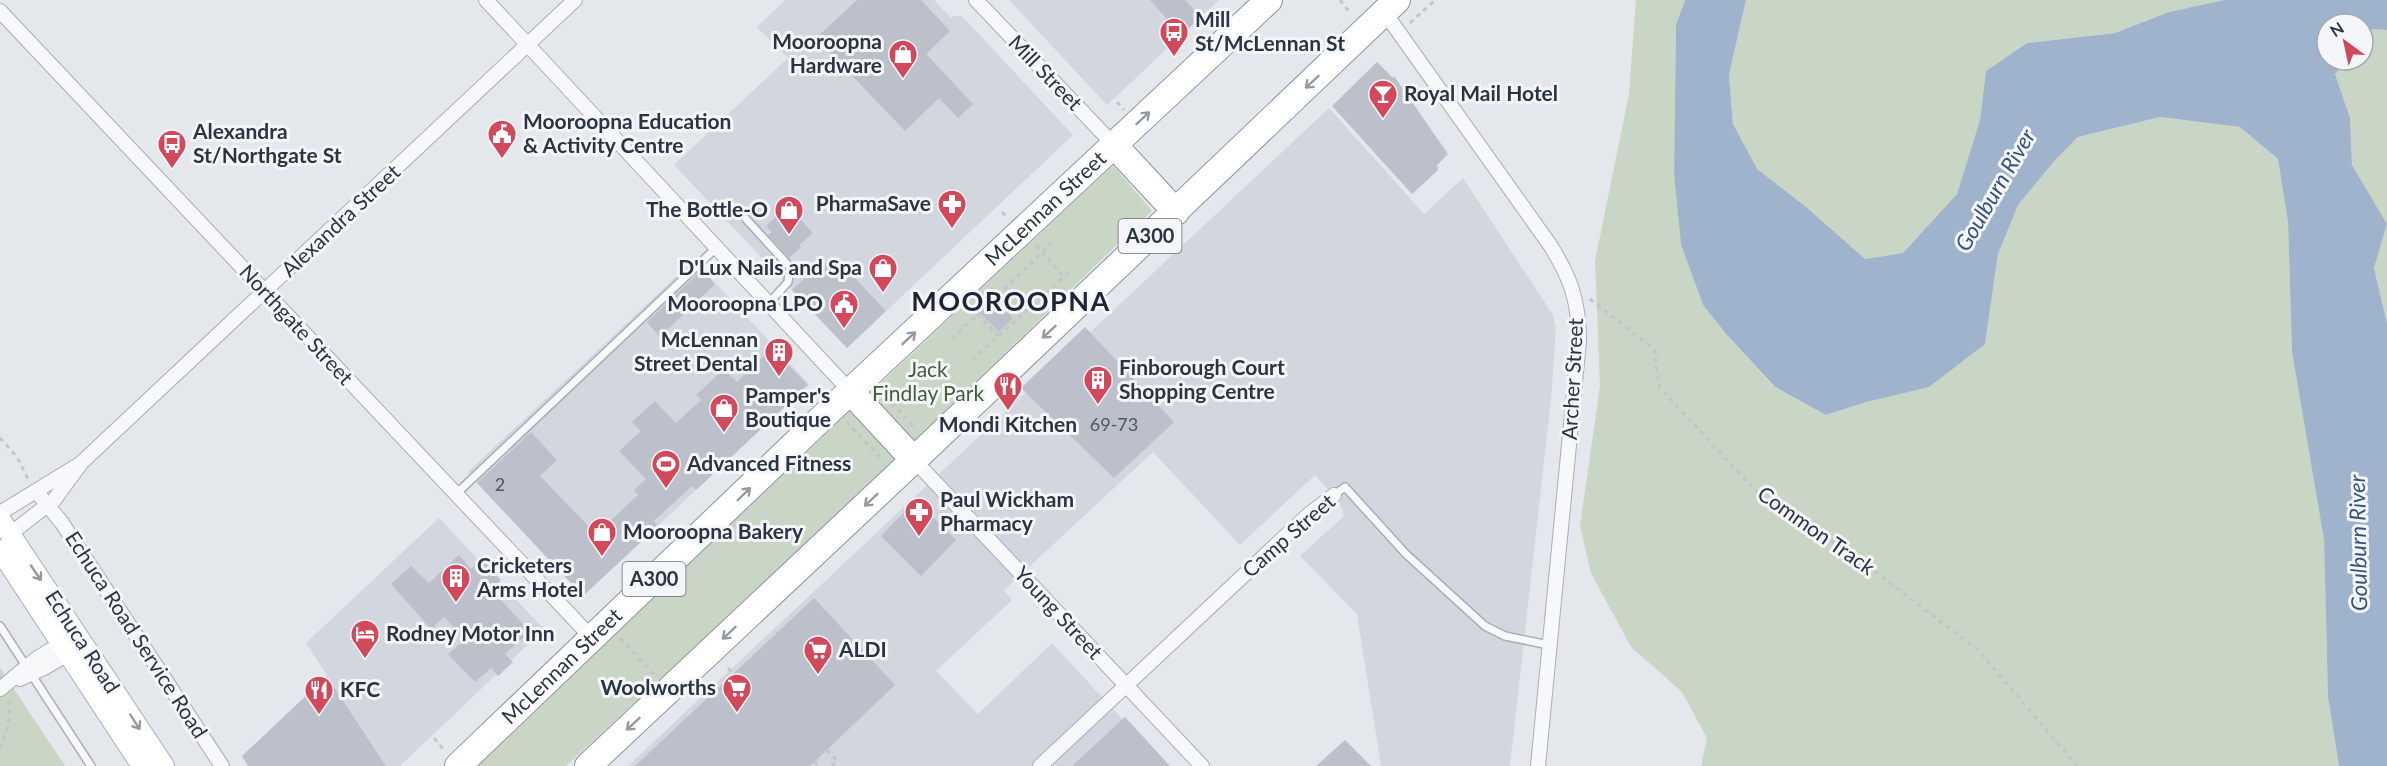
<svg xmlns="http://www.w3.org/2000/svg" width="2387" height="766" font-family="Lato,sans-serif">
  <style>
    .built { fill: #d2d6de }
    .green { fill: #c9d6c5 }
    .water { fill: #9fb4cc }
    .building { fill: #bbc0ca }
    .lines { fill: none; stroke-linecap: round; stroke-linejoin: round }
    .lane-casing { stroke: #a9aeb7; stroke-width: 10 }
    .street-casing { stroke: #a9aeb7; stroke-width: 16 }
    .secondary-casing { stroke: #a9aeb7; stroke-width: 22 }
    .highway-casing { stroke: #8b94a3; stroke-width: 28 }
    .path { stroke: #c2c5cb; stroke-width: 3; stroke-dasharray: 4.5 4.5; stroke-linecap: butt }
    .lane { stroke: #f7f8fa; stroke-width: 7 }
    .street { stroke: #f7f8fa; stroke-width: 14 }
    .secondary { stroke: #fff; stroke-width: 20 }
    .highway { stroke: #fff; stroke-width: 26 }
    .oneway { stroke: #959aa2 }
    .labels { text-anchor: middle; stroke-width: 6; stroke-linejoin: round; paint-order: stroke }
    .number-label { font-size: 18px; fill: #4f5766 }
    .shield { fill: #f4f6f9; stroke: #676e7b; stroke-width: 1.5 }
    .shield-label { font-size: 20px; font-weight: bold; fill: #2b3445 }
    .poi-label { font-size: 21px; font-weight: bold; fill: #2b3445; stroke: #f4f6f9; text-anchor: start }
    .street-label { font-size: 21px; fill: #2b3445; stroke: #f4f6f9 }
    .park-label { font-size: 21px; fill: #3f6138; stroke: #f4f6f9 }
    .water-label { font-size: 22px; font-style: italic; fill: #34527a; stroke: #f4f6f9 }
    .district-label { font-size: 27px; font-weight: bold; letter-spacing: 1.5px; fill: #1d2536; stroke: #f4f6f9 }
  </style>
  <rect width="100%" height="100%" fill="#e4e7ec"/>
  <g class="built">
    <path d="M785 0H934L951 18 954 16H962L1073 135 847 348 674 165 788 58 757 27Z"/>
    <path d="M1009 0H1219L1107 105Z"/>
    <path d="M1329 108 1424 214 1463 178 1553 315 1556 328 1551 399 1510 766H1381L1357 614 1300 556 1344 516 1340 503 1315 475 1240 545 1153 452 1004 590 1012 600 936 671 978 714 1052 643 1166 766H628Z"/>
    <path d="M694 260 809 384 583 596 468 472Z"/>
    <path d="M439 518 542 627 541 632 400 766H386L306 643Z"/>
  </g>
  <g class="green">
    <path d="M1636 0H1685L1676 26 1674 174 1681 245 1703 305 1727 335 1774 387 1826 415 1866 402 1985 344 1998 254 2018 205 2056 159 2078 137 2160 117 2240 127 2278 159 2288 222 2292 352 2324 540 2328 697 2339 766H1701L1707 738 1682 692 1631 647 1591 573 1580 526 1600 386 1595 261 1629 94Z"/>
    <path d="M1746 0H2224L2169 12 2115 33 2027 43 1986 71 1980 120 1957 194 1903 253 1864 259 1805 206 1756 169 1733 124 1729 75Z"/>
    <path d="M2373 29 2387 30V224L2352 165 2350 118 2335 74 2347 60H2363V41Z"/>
    <path d="M1113 165 1152 211 911 444 869 394Z"/>
    <path d="M2387 224V323L2374 268Z"/>
    <path d="M852 406 899 459 566 766H473Z"/>
    <path d="M0 668 65 766H0Z"/>
  </g>
  <path class="water" d="M1685 0H1746L1729 75 1733 124 1757 169 1805 206 1865 259 1903 253 1957 194 1980 120 1986 71 2027 43 2115 33 2169 12 2224 0H2387V30L2373 29 2363 41V24H2327V60H2347L2335 74 2350 118 2352 165 2387 224 2374 268 2387 323V766H2339L2328 697 2324 540 2292 352 2288 222 2278 159 2240 127 2160 117 2078 137 2056 159 2018 205 1998 254 1985 344 1929 387 1866 402 1826 415 1775 387 1727 335 1703 305 1681 245 1674 174 1676 25Z"/>
  <g class="building">
    <path d="M857 0H921L950 31 926 54 973 104 958 118 939 98 905 131 816 38Z"/>
    <path d="M1150 0H1185L1201 17 1181 35Z"/>
    <path d="M1377 62 1393 78 1394 76 1448 154 1437 165 1438 170 1412 194 1332 106Z"/>
    <path d="M788 206 813 233 799 245 801 247 789 258 768 235 772 232 766 226Z"/>
    <path d="M823 261 844 279 850 273 886 311 847 348 792 290Z"/>
    <path d="M702 270 715 284 660 337 647 322Z"/>
    <path d="M994 299 1013 318 999 332 980 313Z"/>
    <path d="M1085 327 1174 422 1114 478 1021 388Z"/>
    <path d="M772 348 808 385 696 490 692 486 654 521 658 526 583 596 477 483 531 432 557 460 540 476 596 534 638 495 634 490 646 479 619 451 641 431 632 422 655 401 676 423 701 400 696 395 724 369 737 382Z"/>
    <path d="M916 500 956 540 921 576 881 536Z"/>
    <path d="M459 555 471 569 482 559 501 580 492 590 530 632 505 654 513 662 498 676 491 668 475 682 448 654 465 640 444 617 431 629 391 584 411 566 429 583Z"/>
    <path d="M814 598 895 685 810 766H635Z"/>
    <path d="M327 676 386 766H248L242 756Z"/>
    <path d="M1125 717 1170 766H1072Z"/>
    <path d="M1345 740 1371 766H1316Z"/>
  </g>
  <g class="lines">
    <g class="lane-casing">
      <g id="lane">
        <path d="M746 219 790 267 788 282 769 303"/>
        <path d="M456 494 717 247"/>
        <path d="M1334 495 1345 487 1406 554 1485 626 1505 636 1549 645"/>
        <path d="M0 626 91 766"/>
      </g>
    </g>
    <g class="street-casing">
      <g id="street">
        <path d="M486 0 851 392"/>
        <path d="M976 0 1114 145"/>
        <path d="M0 11 592 638"/>
        <path d="M1385 13 1550 245C1571 278 1579 302 1579 341L1538 766"/>
        <path d="M914 460 1202 766"/>
        <path d="M36 491 62 523 222 766"/>
        <path d="M0 513 80 464 575 0"/>
        <path d="M10 534 54 500 79 466"/>
        <path d="M20 679 44 668 68 654"/>
        <path d="M0 689 36 659 62 643"/>
        <path d="M1040 766 1308 515 1334 495"/>
      </g>
    </g>
    <g class="secondary-casing">
      <g id="secondary">
        <path d="M0 519 164 766"/>
        <path d="M0 550 142 766"/>
      </g>
    </g>
    <g class="highway-casing">
      <g id="highway">
        <path d="M1114 145 1176 212"/>
        <path d="M851 392 914 460"/>
        <path id="s1" d="M458 766 828 412 1269 0"/>
        <path d="M588 766 935 440 1397 0"/>
      </g>
    </g>
    <g class="path">
      <path d="M1340 0 1351 14"/>
      <path d="M1410 23 1435 0"/>
      <path d="M1117 102 1124 110"/>
      <path d="M1002 212 1007 217"/>
      <path d="M1036 245 1064 277 1073 268"/>
      <path d="M1590 299 1654 349 1659 387 1759 494 1852 554 1978 650 2077 766"/>
      <path d="M977 314 998 336"/>
      <path d="M952 339 1051 244"/>
      <path d="M972 360 1064 277"/>
      <path d="M880 389 916 429"/>
      <path d="M846 422 883 460"/>
      <path d="M0 438 17 457 28 479"/>
      <path d="M620 638 654 675"/>
      <path d="M728 668 734 674"/>
      <path d="M434 738 444 750"/>
      <path d="M0 748C7 734 11 718 9 701"/>
      <path d="M827 750 837 761 832 766"/>
      <path d="M814 761 819 766"/>
    </g>
    <use href="#lane" class="lane"/>
    <use href="#street" class="street"/>
    <use href="#secondary" class="secondary"/>
    <use href="#highway" class="highway"/>
  </g>
  <defs><path id="oneway-shaft" d="M-6 0H5M1.5-3L5.5 0L1.5 3" fill="none" stroke-width="1.6" stroke-linecap="round" stroke-linejoin="round" transform="scale(1.5)"/></defs>
  <g class="oneway">
    <use href="#oneway-shaft" transform="translate(1312 82) rotate(137)"/>
    <use href="#oneway-shaft" transform="translate(1143 118) rotate(-43)"/>
    <use href="#oneway-shaft" transform="translate(1049 332) rotate(137)"/>
    <use href="#oneway-shaft" transform="translate(909 338) rotate(-43)"/>
    <use href="#oneway-shaft" transform="translate(744 494) rotate(-44)"/>
    <use href="#oneway-shaft" transform="translate(871 500) rotate(137)"/>
    <use href="#oneway-shaft" transform="translate(36 573) rotate(56)"/>
    <use href="#oneway-shaft" transform="translate(729 633) rotate(137)"/>
    <use href="#oneway-shaft" transform="translate(135 722) rotate(57)"/>
    <use href="#oneway-shaft" transform="translate(633 724) rotate(137)"/>
  </g>
  <defs>
    <g id="bus-pin" transform="scale(1.5)"><path d="M0 17L-7.5 6A9.5 9.5 0 1 1 7.5 6Z" fill="#d1495b" stroke="#f4f6f9"/><path d="M-5-6H5V4H4V6H2V4H-2V6H-4V4H-5ZM-3.5-4V0h7V-4ZM-3.5 1.2v1.5H-2V1.2ZM2 1.2v1.5H3.5V1.2Z" fill="#fff"/></g>
    <g id="shop-pin" transform="scale(1.5)"><path d="M0 17L-7.5 6A9.5 9.5 0 1 1 7.5 6Z" fill="#d1495b" stroke="#f4f6f9"/><path d="M-5-2.5h2.3a2.7 3.5 0 0 1 5.4 0H5L5.5 6h-11ZM-1.5-2.5h3a1.5 2.3 0 0 0-3 0Z" fill="#fff"/></g>
    <g id="bar-pin" transform="scale(1.5)"><path d="M0 17L-7.5 6A9.5 9.5 0 1 1 7.5 6Z" fill="#d1495b" stroke="#f4f6f9"/><path d="M-6-5H6L.8 .8V4.5H3.5V6h-7V4.5H-.8V.8Z" fill="#fff"/></g>
    <g id="civic-pin" transform="scale(1.5)"><path d="M0 17L-7.5 6A9.5 9.5 0 1 1 7.5 6Z" fill="#d1495b" stroke="#f4f6f9"/><path d="M-.6-6.5H3V-4.5H.6V-3L4-1V1h2V6H-6V1h2V-1L-.6-3ZM-1.2 2.5V6h2.4V2.5Z" fill="#fff"/></g>
    <g id="pharmacy-pin" transform="scale(1.5)"><path d="M0 17L-7.5 6A9.5 9.5 0 1 1 7.5 6Z" fill="#d1495b" stroke="#f4f6f9"/><path d="M-2-6h4v4h4v4h-4v4h-4v-4h-4v-4h4Z" fill="#fff"/></g>
    <g id="building-pin" transform="scale(1.5)"><path d="M0 17L-7.5 6A9.5 9.5 0 1 1 7.5 6Z" fill="#d1495b" stroke="#f4f6f9"/><path d="M-4-6H4V6H1V3H-1V6H-4ZM-2.5-4.3h1.7v1.8h-1.7ZM.8-4.3h1.7v1.8H.8ZM-2.5-1h1.7V.8h-1.7ZM.8-1h1.7V.8H.8Z" fill="#fff"/></g>
    <g id="restaurant-pin" transform="scale(1.5)"><path d="M0 17L-7.5 6A9.5 9.5 0 1 1 7.5 6Z" fill="#d1495b" stroke="#f4f6f9"/><path d="M-5-6h1v4h1v-4h1v4h1v-4h1v5L-1.5 .5V6h-2V.5L-5-1ZM5-6V6H3V1.5H1.5Q1.5-4 5-6Z" fill="#fff"/></g>
    <g id="stadium-pin" transform="scale(1.5)"><path d="M0 17L-7.5 6A9.5 9.5 0 1 1 7.5 6Z" fill="#d1495b" stroke="#f4f6f9"/><path d="M0-5a6.5 5 0 1 0 0 10a6.5 5 0 1 0 0-10ZM-3.5-1.8h7v3.6h-7Z" fill="#fff"/></g>
    <g id="hotel-pin" transform="scale(1.5)"><path d="M0 17L-7.5 6A9.5 9.5 0 1 1 7.5 6Z" fill="#d1495b" stroke="#f4f6f9"/><path d="M-6-4.5h1.5V1H6V5H4.5V3h-9V5H-6ZM-4 0a1.8 1.8 0 1 1 3.6 0ZM.5 0V-2.5h3Q6-2.5 6 0Z" fill="#fff"/></g>
    <g id="supermarket-pin" transform="scale(1.5)"><path d="M0 17L-7.5 6A9.5 9.5 0 1 1 7.5 6Z" fill="#d1495b" stroke="#f4f6f9"/><path d="M-6-5.5h2.5l.6 2H6L4.5 2H-2.5L-4.4-4H-6ZM-1.5 3.2a1.3 1.3 0 1 0 .1 0ZM3 3.2a1.3 1.3 0 1 0 .1 0Z" fill="#fff"/></g>
  </defs>
  <g fill-rule="evenodd">
    <use href="#bus-pin" x="1174" y="32"/>
    <use href="#shop-pin" x="903" y="54"/>
    <use href="#bar-pin" x="1383" y="94"/>
    <use href="#civic-pin" x="502" y="134"/>
    <use href="#bus-pin" x="172" y="144"/>
    <use href="#pharmacy-pin" x="952" y="204"/>
    <use href="#shop-pin" x="789" y="210"/>
    <use href="#shop-pin" x="883" y="268"/>
    <use href="#civic-pin" x="844" y="304"/>
    <use href="#building-pin" x="779" y="352"/>
    <use href="#building-pin" x="1098" y="380"/>
    <use href="#restaurant-pin" x="1008" y="386"/>
    <use href="#shop-pin" x="724" y="408"/>
    <use href="#stadium-pin" x="666" y="464"/>
    <use href="#pharmacy-pin" x="919" y="512"/>
    <use href="#shop-pin" x="602" y="532"/>
    <use href="#building-pin" x="456" y="578"/>
    <use href="#hotel-pin" x="365" y="634"/>
    <use href="#supermarket-pin" x="818" y="650"/>
    <use href="#supermarket-pin" x="737" y="688"/>
    <use href="#restaurant-pin" x="319" y="690"/>
  </g>
  <g class="labels">
    <g class="number-label">
      <text x="1114" y="431">69-73</text>
      <text x="500" y="491">2</text>
    </g>
    <g class="shield">
      <rect x="1118.5" y="219" width="63" height="34" rx="4.5"/>
      <rect x="622.5" y="562" width="63" height="34" rx="4.5"/>
    </g>
    <g class="shield-label">
      <text x="1150" y="243">A300</text>
      <text x="654" y="586">A300</text>
    </g>
    <g class="poi-label">
      <text x="1195" y="27">Mill<tspan x="1195" dy="24">St/McLennan St</tspan></text>
      <text x="882" y="49" text-anchor="end">Mooroopna<tspan x="882" dy="24">Hardware</tspan></text>
      <text x="1404" y="101">Royal Mail Hotel</text>
      <text x="523" y="129">Mooroopna Education<tspan x="523" dy="24">&amp; Activity Centre</tspan></text>
      <text x="193" y="139">Alexandra<tspan x="193" dy="24">St/Northgate St</tspan></text>
      <text x="931" y="211" text-anchor="end">PharmaSave</text>
      <text x="768" y="217" text-anchor="end">The Bottle-O</text>
      <text x="862" y="275" text-anchor="end">D'Lux Nails and Spa</text>
      <text x="823" y="311" text-anchor="end">Mooroopna LPO</text>
      <text x="758" y="347" text-anchor="end">McLennan<tspan x="758" dy="24">Street Dental</tspan></text>
      <text x="1119" y="375">Finborough Court<tspan x="1119" dy="24">Shopping Centre</tspan></text>
      <text x="745" y="403">Pamper's<tspan x="745" dy="24">Boutique</tspan></text>
      <text x="1008" y="432" text-anchor="middle">Mondi Kitchen</text>
      <text x="687" y="471">Advanced Fitness</text>
      <text x="940" y="507">Paul Wickham<tspan x="940" dy="24">Pharmacy</tspan></text>
      <text x="623" y="539">Mooroopna Bakery</text>
      <text x="477" y="573">Cricketers<tspan x="477" dy="24">Arms Hotel</tspan></text>
      <text x="386" y="641">Rodney Motor Inn</text>
      <text x="839" y="657">ALDI</text>
      <text x="716" y="695" text-anchor="end">Woolworths</text>
      <text x="340" y="697">KFC</text>
    </g>
    <g class="street-label">
      <text transform="translate(1045 73) rotate(46)" y="7">Mill Street</text>
      <text dy="7" stroke="none"><textPath href="#s1" startOffset="810">McLennan Street</textPath></text>
      <text transform="translate(341 221) rotate(-43)" y="7">Alexandra Street</text>
      <text transform="translate(296 325) rotate(47)" y="7">Northgate Street</text>
      <text transform="translate(1573 379) rotate(-87)" y="7">Archer Street</text>
      <text transform="translate(1816 531) rotate(35)" y="7">Common Track</text>
      <text transform="translate(1289 536) rotate(-41)" y="7">Camp Street</text>
      <text transform="translate(1058 613) rotate(47)" y="7">Young Street</text>
      <text transform="translate(136 635) rotate(57)" y="7">Echuca Road Service Road</text>
      <text transform="translate(82 642) rotate(57)" y="7">Echuca Road</text>
      <text dy="7" stroke="none"><textPath href="#s1" startOffset="144">McLennan Street</textPath></text>
    </g>
    <g class="park-label">
      <text x="928" y="377">Jack<tspan x="928" dy="24">Findlay Park</tspan></text>
    </g>
    <g class="water-label">
      <text transform="translate(1995 190) rotate(-60)" y="8">Goulburn River</text>
      <text transform="translate(2358 543) rotate(-91)" y="8">Goulburn River</text>
    </g>
    <g class="district-label">
      <text x="1011" y="311">MOOROOPNA</text>
    </g>
  </g>
  <g transform="translate(2345 42) rotate(327)"><circle r="28" fill="#f4f6f9" stroke="#a4a8b1" stroke-width="1.5"/>
  <path d="M0-4.5L10 22L0 15L-10 22Z" fill="#d1495b"/>
  <text y="-9" font-size="16" font-weight="bold" text-anchor="middle" fill="#2b3445">N</text>
  </g>
</svg>
